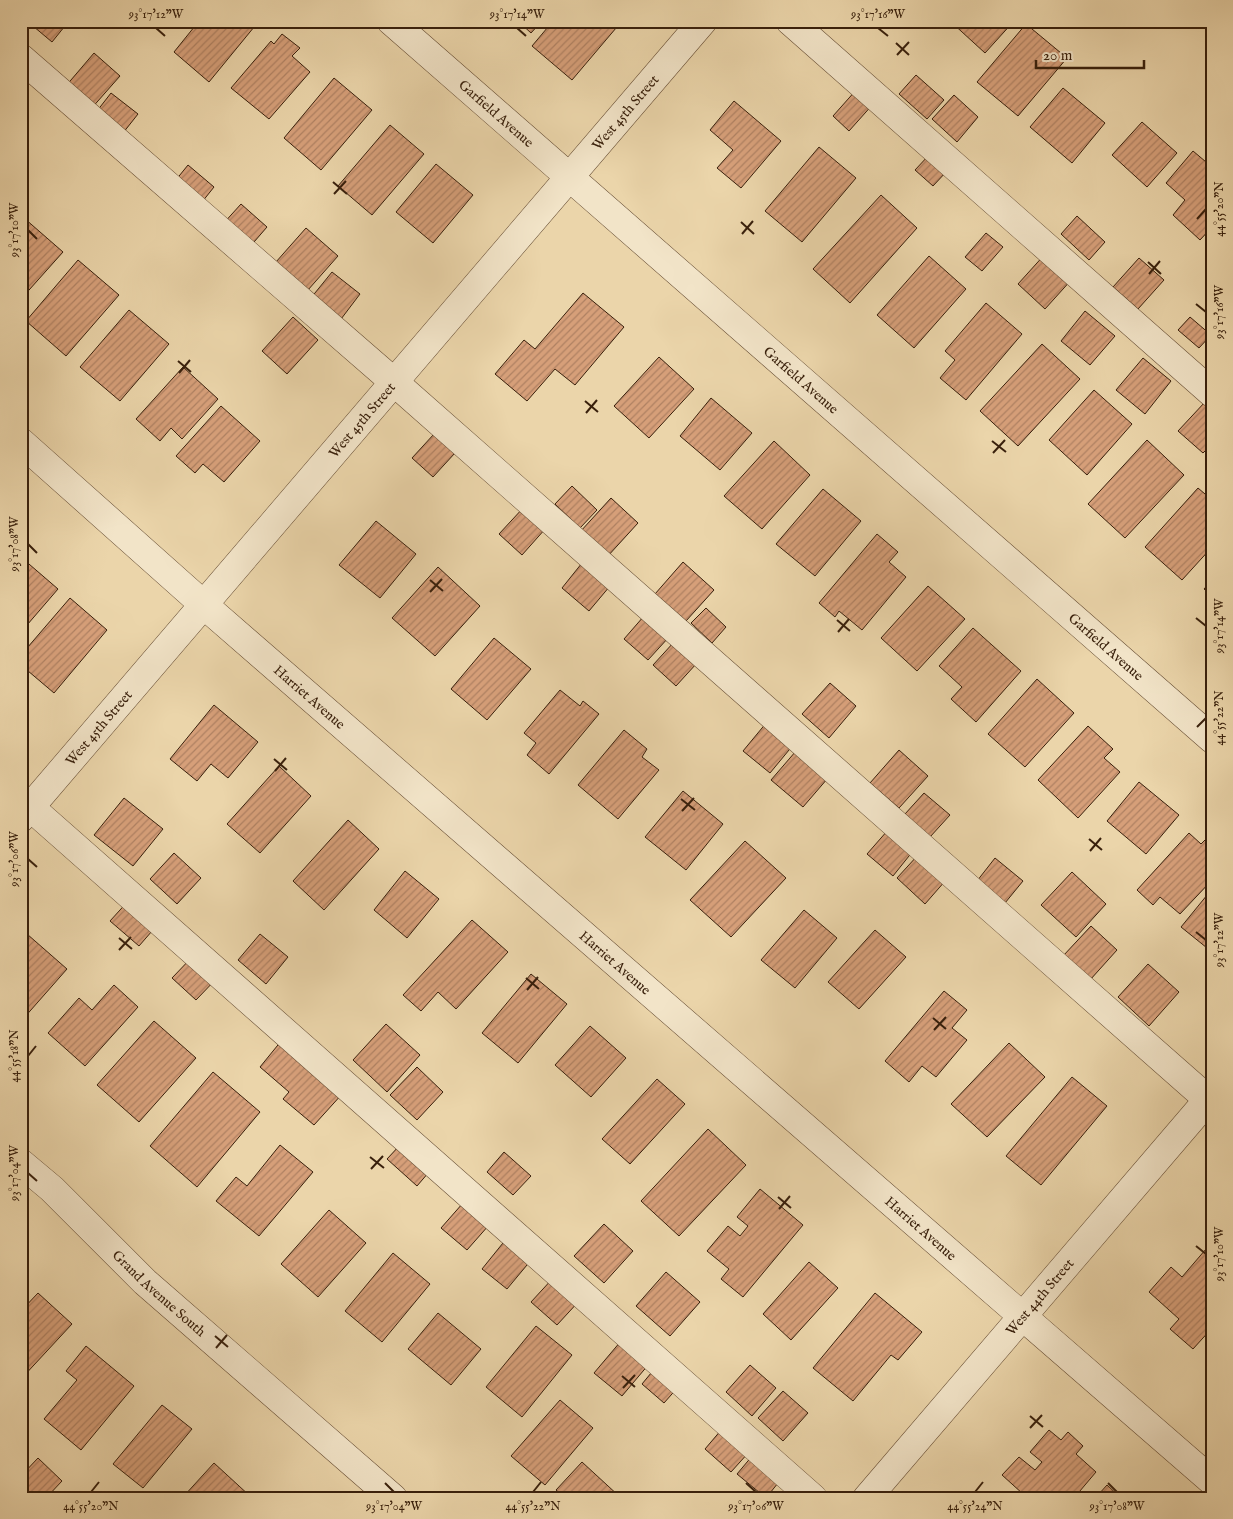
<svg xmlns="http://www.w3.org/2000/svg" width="1233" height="1519" font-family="'IM FELL English',serif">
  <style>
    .building { fill: url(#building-hatch); stroke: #39200c }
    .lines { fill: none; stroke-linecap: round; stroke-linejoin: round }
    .minor-casing { stroke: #664d34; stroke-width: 29 }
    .minor { stroke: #f2e4c8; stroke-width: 28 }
    .ticks { fill: none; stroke: #39200c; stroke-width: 2 }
    .labels { text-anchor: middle; stroke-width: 5; stroke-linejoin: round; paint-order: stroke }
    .street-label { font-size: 14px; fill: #39200c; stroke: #f2e4c8 }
    .neatline { fill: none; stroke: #39200c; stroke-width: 2 }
    .ticks-label { font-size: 12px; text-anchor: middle; fill: #39200c }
  </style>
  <defs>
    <pattern id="building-hatch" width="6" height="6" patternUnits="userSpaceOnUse" patternTransform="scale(1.25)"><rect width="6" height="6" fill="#d69f79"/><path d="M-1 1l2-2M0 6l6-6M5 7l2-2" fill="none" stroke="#af8162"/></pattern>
  </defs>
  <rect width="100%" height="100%" fill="#ebd5aa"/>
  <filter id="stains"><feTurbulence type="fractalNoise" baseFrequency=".004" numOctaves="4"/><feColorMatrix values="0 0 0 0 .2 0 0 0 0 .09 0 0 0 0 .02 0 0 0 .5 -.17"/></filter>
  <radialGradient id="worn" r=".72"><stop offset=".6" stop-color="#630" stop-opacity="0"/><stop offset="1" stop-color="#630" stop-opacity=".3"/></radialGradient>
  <g class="building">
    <path d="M27 21H69L52 42Z"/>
    <path d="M199 21H259L209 82 174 52Z"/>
    <path d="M518 21H542L531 33Z"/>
    <path d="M553 21H622L572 80 532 46Z"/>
    <path d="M950 21H1014L985 53Z"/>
    <path d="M1026 24 1067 58 1018 116 977 82Z"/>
    <path d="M282 34 300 48 292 56 310 72 269 119 231 88 271 41 274 44Z"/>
    <path d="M94 53 120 76 90 110 65 87Z"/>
    <path d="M916 75 944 100 927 119 899 94Z"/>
    <path d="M334 78 372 110 321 170 284 138Z"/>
    <path d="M1063 88 1105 123 1072 163 1030 127Z"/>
    <path d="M857 89 874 103 849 131 833 116Z"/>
    <path d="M111 93 138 114 123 133 97 111Z"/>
    <path d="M954 95 978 117 957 142 932 119Z"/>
    <path d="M734 101 781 141 741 188 717 168 733 150 710 130Z"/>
    <path d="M1142 122 1177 153 1147 187 1112 155Z"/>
    <path d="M390 125 424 154 372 215 338 186Z"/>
    <path d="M819 147 856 178 802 242 765 211Z"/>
    <path d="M1193 151 1212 167V227L1200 240 1173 215 1185 200 1166 183Z"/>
    <path d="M929 155 947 171 933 186 915 170Z"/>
    <path d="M436 164 473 195 433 243 396 212Z"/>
    <path d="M188 165 214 187 198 207 171 186Z"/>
    <path d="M881 195 917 228 850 303 813 269Z"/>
    <path d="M241 204 267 227 248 249 222 225Z"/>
    <path d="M1077 216 1105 242 1089 260 1061 234Z"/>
    <path d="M24 218 63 252 21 299V221Z"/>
    <path d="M306 228 338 256 300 299 268 271Z"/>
    <path d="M986 233 1003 247 982 271 965 257Z"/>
    <path d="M1046 253 1073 278 1045 309 1018 284Z"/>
    <path d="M929 256 966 289 914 348 877 315Z"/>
    <path d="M1139 258 1164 280 1138 309 1113 287Z"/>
    <path d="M78 260 119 295 66 356 26 321Z"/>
    <path d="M332 272 360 294 335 327 306 304Z"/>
    <path d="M583 293 624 327 575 385 555 369 527 401 495 374 524 340 535 349Z"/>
    <path d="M986 303 1022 334 966 400 940 378 955 360 945 351Z"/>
    <path d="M129 310 169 344 120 401 80 367Z"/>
    <path d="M1085 311 1115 336 1090 365 1061 341Z"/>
    <path d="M293 317 318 340 287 374 262 351Z"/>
    <path d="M1190 317 1211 335 1199 348 1178 330Z"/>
    <path d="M1042 344 1080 379 1018 446 980 411Z"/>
    <path d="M659 357 694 389 649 438 614 406Z"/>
    <path d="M1143 358 1171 381 1145 414 1116 390Z"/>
    <path d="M183 367 218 399 182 439 171 428 160 441 136 419Z"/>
    <path d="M1094 390 1132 424 1087 475 1049 440Z"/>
    <path d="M711 398 752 433 720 470 680 436Z"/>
    <path d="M1205 402 1212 409V444L1203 453 1178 431Z"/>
    <path d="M221 406 260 441 224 482 203 464 195 473 176 456Z"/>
    <path d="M434 434 455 453 433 477 412 458Z"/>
    <path d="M1147 440 1184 475 1125 538 1088 504Z"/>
    <path d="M774 441 810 475 762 529 724 496Z"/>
    <path d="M572 486 597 510 580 528 555 504Z"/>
    <path d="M1198 488 1212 500V529L1209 532 1212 534V547L1182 580 1145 547Z"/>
    <path d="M823 489 861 521 815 576 776 544Z"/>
    <path d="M611 498 638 523 607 557 580 532Z"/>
    <path d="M524 507 546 528 522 555 499 534Z"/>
    <path d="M376 521 416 554 380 598 339 565Z"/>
    <path d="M877 534 898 552 889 562 906 577 862 630 839 611 835 617 819 603Z"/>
    <path d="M22 558 58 589 21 632V559Z"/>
    <path d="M683 562 714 590 686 621 655 594Z"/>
    <path d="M582 563 610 586 589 611 562 588Z"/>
    <path d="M438 567 480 606 435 656 392 618Z"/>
    <path d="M1212 580V596L1204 589Z"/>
    <path d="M928 586 965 619 917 671 881 638Z"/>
    <path d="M70 598 107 630 54 693 21 665V655Z"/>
    <path d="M706 608 726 627 712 643 691 623Z"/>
    <path d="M644 616 669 637 648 660 624 639Z"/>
    <path d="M973 628 1021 671 976 722 951 699 962 687 939 666Z"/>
    <path d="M494 638 531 669 487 720 451 689Z"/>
    <path d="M674 642 697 663 676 686 653 665Z"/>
    <path d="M1037 679 1074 713 1025 767 988 734Z"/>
    <path d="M830 683 856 706 829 738 802 714Z"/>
    <path d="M560 690 580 706 583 701 599 714 549 774 527 755 536 743 524 733Z"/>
    <path d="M214 705 258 742 228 778 211 764 197 781 170 759Z"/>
    <path d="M767 722 794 744 770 773 743 751Z"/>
    <path d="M1088 726 1113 749 1104 758 1120 772 1078 818 1038 780Z"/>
    <path d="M624 730 647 749 642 757 659 770 618 819 578 785Z"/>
    <path d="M899 750 928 776 899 808 870 783Z"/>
    <path d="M796 751 828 778 803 807 771 780Z"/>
    <path d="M279 766 311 796 260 853 227 824Z"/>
    <path d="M1139 782 1179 815 1146 854 1107 821Z"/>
    <path d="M683 791 723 824 686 870 645 837Z"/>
    <path d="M924 793 950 815 930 837 905 814Z"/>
    <path d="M124 798 163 829 133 866 94 835Z"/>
    <path d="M348 820 379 849 324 910 293 881Z"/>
    <path d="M888 830 913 851 893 876 867 854Z"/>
    <path d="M1189 833 1201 844 1212 833V880L1180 914 1160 897 1153 905 1137 890Z"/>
    <path d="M745 841 786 878 731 937 690 900Z"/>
    <path d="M174 853 201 878 177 904 150 879Z"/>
    <path d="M918 855 946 880 925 904 897 878Z"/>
    <path d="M995 858 1023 881 1005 903 977 881Z"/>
    <path d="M405 871 439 899 407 938 374 910Z"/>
    <path d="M1072 872 1106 904 1076 937 1041 905Z"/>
    <path d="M1212 889V952L1181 927Z"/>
    <path d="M130 899 159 923 139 946 110 921Z"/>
    <path d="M804 910 837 938 795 988 761 960Z"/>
    <path d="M472 920 508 952 456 1009 438 992 421 1011 403 995Z"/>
    <path d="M1091 926 1117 950 1090 980 1063 956Z"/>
    <path d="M875 930 906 957 859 1009 828 982Z"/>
    <path d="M27 934 67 969 23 1019 21 1018V940Z"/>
    <path d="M260 934 288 957 266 984 238 960Z"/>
    <path d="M195 954 219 976 196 1000 172 978Z"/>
    <path d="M1148 964 1179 992 1149 1026 1118 997Z"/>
    <path d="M531 974 567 1004 518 1063 482 1033Z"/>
    <path d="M114 985 138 1007 85 1066 48 1033 79 998 92 1010Z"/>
    <path d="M944 991 967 1010 952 1028 967 1040 936 1077 922 1066 909 1082 885 1061Z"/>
    <path d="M154 1021 196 1058 139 1122 97 1085Z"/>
    <path d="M386 1024 420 1055 387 1092 353 1060Z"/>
    <path d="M590 1026 626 1058 591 1097 555 1065Z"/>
    <path d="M282 1040 343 1093 314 1125 283 1099 289 1092 260 1067Z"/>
    <path d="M1009 1043 1045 1077 987 1137 951 1104Z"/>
    <path d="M417 1067 443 1092 417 1120 390 1095Z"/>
    <path d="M213 1072 260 1112 197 1187 150 1146Z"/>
    <path d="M1072 1077 1107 1106 1041 1185 1006 1156Z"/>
    <path d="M657 1079 685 1104 630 1164 602 1139Z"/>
    <path d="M708 1129 746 1165 679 1236 641 1201Z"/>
    <path d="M280 1145 313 1172 259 1236 216 1201 236 1177 247 1186Z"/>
    <path d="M400 1145 429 1172 417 1186 387 1159Z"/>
    <path d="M504 1152 531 1176 513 1195 487 1172Z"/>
    <path d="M760 1189 803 1225 743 1297 721 1279 729 1269 707 1251 728 1226 740 1236 748 1226 737 1217Z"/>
    <path d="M463 1203 489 1225 467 1250 441 1228Z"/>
    <path d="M329 1210 366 1243 318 1297 281 1264Z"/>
    <path d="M604 1224 633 1251 604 1283 574 1256Z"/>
    <path d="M507 1238 532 1259 507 1289 482 1269Z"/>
    <path d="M1212 1242V1328L1193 1349 1170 1329 1179 1319 1149 1292 1171 1267 1182 1277Z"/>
    <path d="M393 1253 430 1284 382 1342 345 1311Z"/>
    <path d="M809 1262 838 1288 791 1340 763 1314Z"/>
    <path d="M666 1272 700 1302 670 1336 636 1306Z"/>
    <path d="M554 1277 580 1300 557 1325 531 1302Z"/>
    <path d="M38 1293 72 1324 21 1379V1311Z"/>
    <path d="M875 1293 922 1332 898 1360 891 1355 853 1401 813 1368Z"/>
    <path d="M438 1313 481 1349 451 1385 408 1349Z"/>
    <path d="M536 1326 572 1355 522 1417 486 1387Z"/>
    <path d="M621 1341 649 1364 622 1396 594 1373Z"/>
    <path d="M86 1346 134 1386 81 1450 44 1419 77 1380 66 1371Z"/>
    <path d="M750 1365 776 1388 752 1416 726 1392Z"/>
    <path d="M656 1367 679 1386 664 1403 642 1384Z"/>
    <path d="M783 1391 808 1413 783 1441 758 1418Z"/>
    <path d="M560 1400 593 1428 545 1485 511 1456Z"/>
    <path d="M162 1405 192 1429 143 1488 113 1464Z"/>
    <path d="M722 1429 749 1452 731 1472 705 1449Z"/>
    <path d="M1049 1430 1061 1440 1068 1432 1083 1446 1076 1454 1096 1472 1074 1498H1025L1022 1495 1023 1494 1002 1475 1019 1457 1035 1470 1042 1462 1030 1452Z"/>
    <path d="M753 1455 782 1478 766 1498 737 1474Z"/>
    <path d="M38 1458 62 1481 46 1498H21V1476Z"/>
    <path d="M582 1462 620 1497V1498H565L556 1490Z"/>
    <path d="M214 1463 251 1497V1498H185L183 1497Z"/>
    <path d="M1107 1485 1121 1498H1093L1096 1494 1098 1495Z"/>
  </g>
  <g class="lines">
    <g class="minor-casing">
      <g id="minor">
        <path id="s1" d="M391 21 1212 739"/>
        <path d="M790 21 1212 393"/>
        <path d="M21 58 394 382 1212 1103"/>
        <path id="s2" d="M21 442 204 605 1212 1481"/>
        <path d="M21 799 813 1498"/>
        <path id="s3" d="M21 818 703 21"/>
        <path id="s4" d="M21 1163 52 1189 145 1282 393 1498"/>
        <path id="s5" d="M867 1498 1212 1095"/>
      </g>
    </g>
    <use href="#minor" class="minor"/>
  </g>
  <path class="ticks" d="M156 28 165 36M517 28 526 36M878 28 888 36M896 43 909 55M897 55 909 42M333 182 347 194M334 194 346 181M1197 219 1206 209M741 222 754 234M28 230 37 239M742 234 753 221M1148 262 1161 274M1149 274 1160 261M1196 304 1206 312M178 361 191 372M179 373 190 360M585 401 598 412M586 413 597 400M992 441 1006 452M993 453 1005 440M28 544 37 553M430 580 443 591M430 592 442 579M1196 618 1206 626M837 620 850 631M838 632 849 619M1197 727 1206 718M274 759 287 770M275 771 286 758M681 799 695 810M682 811 694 798M1089 839 1102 850M1090 851 1101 838M28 859 37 867M1196 932 1206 940M119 938 132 949M119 950 131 937M526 978 539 989M527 990 538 977M933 1018 946 1029M934 1030 946 1017M28 1056 36 1046M370 1157 384 1168M371 1169 383 1156M28 1173 37 1181M778 1197 791 1208M779 1209 790 1196M1196 1246 1206 1254M215 1336 228 1347M216 1348 227 1335M622 1376 635 1387M623 1388 635 1375M1030 1416 1043 1427M1030 1428 1042 1415M385 1483 394 1492M746 1483 756 1492M1108 1483 1117 1492M91 1492 99 1482M533 1492 541 1482M975 1492 983 1482"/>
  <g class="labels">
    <g class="street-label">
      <text dy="5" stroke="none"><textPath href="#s3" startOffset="929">West 45th Street</textPath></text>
      <text dy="5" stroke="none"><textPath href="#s1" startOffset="140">Garfield Avenue</textPath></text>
      <text dy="5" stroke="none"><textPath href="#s1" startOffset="545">Garfield Avenue</textPath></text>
      <text dy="5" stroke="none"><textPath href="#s3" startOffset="524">West 45th Street</textPath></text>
      <text dy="5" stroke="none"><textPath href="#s1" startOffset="950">Garfield Avenue</textPath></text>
      <text dy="5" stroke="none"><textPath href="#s2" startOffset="385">Harriet Avenue</textPath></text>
      <text dy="5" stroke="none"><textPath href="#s3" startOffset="119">West 45th Street</textPath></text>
      <text dy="5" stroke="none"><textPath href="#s2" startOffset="790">Harriet Avenue</textPath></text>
      <text dy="5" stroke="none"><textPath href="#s2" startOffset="1195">Harriet Avenue</textPath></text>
      <text dy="5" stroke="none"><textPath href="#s4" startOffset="190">Grand Avenue South</textPath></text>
      <text dy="5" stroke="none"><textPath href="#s5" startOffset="265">West 44th Street</textPath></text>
    </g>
  </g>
  <rect width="1233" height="1519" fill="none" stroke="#ebd5aa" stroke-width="55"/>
  <path d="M1036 60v8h108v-8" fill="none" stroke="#39200c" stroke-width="2.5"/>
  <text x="1043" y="60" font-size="15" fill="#39200c" stroke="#f2e4c8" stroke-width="4" paint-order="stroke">20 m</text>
  <rect x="28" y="28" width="1178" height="1464" class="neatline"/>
  <g class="ticks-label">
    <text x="156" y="18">93°17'12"W</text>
    <text x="517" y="18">93°17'14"W</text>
    <text x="878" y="18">93°17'16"W</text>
    <text transform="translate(1219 209) rotate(-90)" y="4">44°55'20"N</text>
    <text transform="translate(14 230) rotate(-90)" y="4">93°17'10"W</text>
    <text transform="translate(1219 312) rotate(-90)" y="4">93°17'16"W</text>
    <text transform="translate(14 544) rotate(-90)" y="4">93°17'08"W</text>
    <text transform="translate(1219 626) rotate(-90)" y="4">93°17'14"W</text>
    <text transform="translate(1219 718) rotate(-90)" y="4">44°55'22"N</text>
    <text transform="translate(14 859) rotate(-90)" y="4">93°17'06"W</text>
    <text transform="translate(1219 940) rotate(-90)" y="4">93°17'12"W</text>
    <text transform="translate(14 1056) rotate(-90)" y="4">44°55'18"N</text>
    <text transform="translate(14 1173) rotate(-90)" y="4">93°17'04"W</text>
    <text transform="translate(1219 1254) rotate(-90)" y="4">93°17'10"W</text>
    <text x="91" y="1510">44°55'20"N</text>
    <text x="394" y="1510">93°17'04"W</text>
    <text x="533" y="1510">44°55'22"N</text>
    <text x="756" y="1510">93°17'06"W</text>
    <text x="975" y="1510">44°55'24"N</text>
    <text x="1117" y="1510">93°17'08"W</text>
  </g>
  <rect width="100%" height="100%" filter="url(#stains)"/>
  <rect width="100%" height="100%" fill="url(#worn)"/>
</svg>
